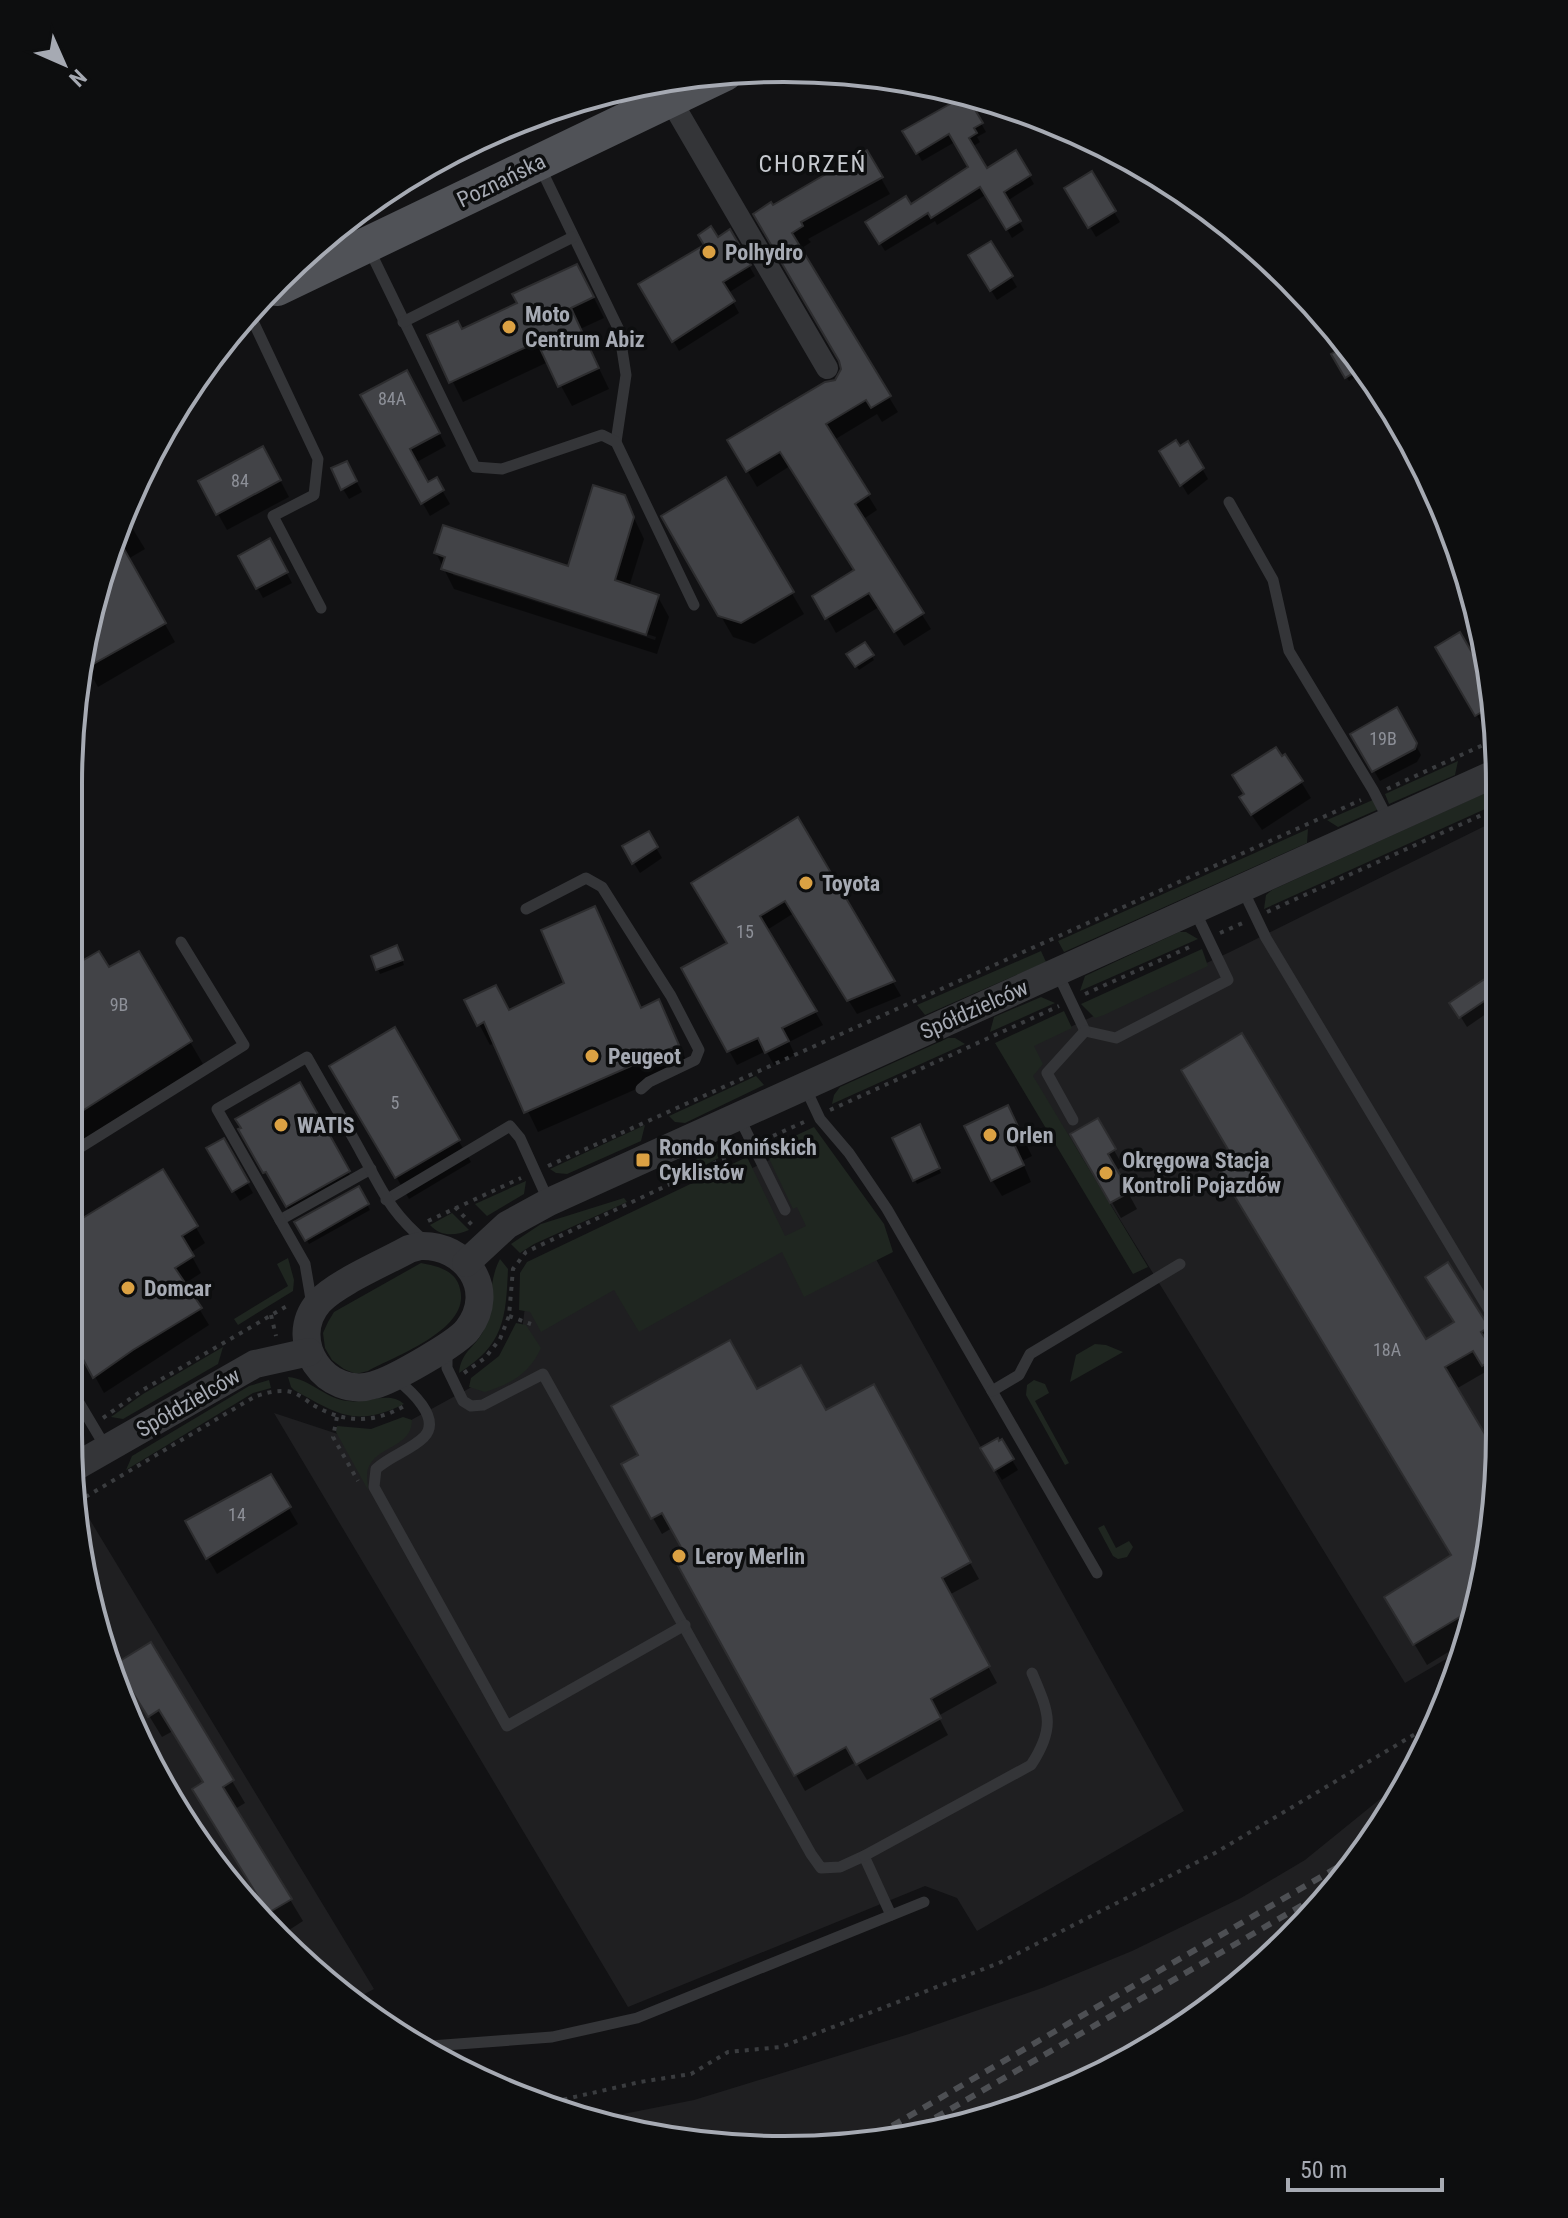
<svg xmlns="http://www.w3.org/2000/svg" width="1568" height="2218" font-family="'Roboto Condensed',sans-serif">
  <style>
    .built { fill: #1f1f21 }
    .green { fill: #1f2620 }
    .shadow { fill: #0007; fill-rule: evenodd }
    .building { fill: #424347; stroke: #2d2d2f; stroke-width: 2 }
    .lines { fill: none; stroke-linecap: round; stroke-linejoin: round }
    .path { stroke: #3a3c3f; stroke-width: 4; stroke-dasharray: 4 6; stroke-linecap: butt }
    .service { stroke: #343538; stroke-width: 11 }
    .minor { stroke: #343538; stroke-width: 22 }
    .tertiary { stroke: #343538; stroke-width: 28 }
    .primary { stroke: #505257; stroke-width: 36 }
    .rail { stroke: #4d4f53; stroke-width: 6; stroke-dasharray: 10 8; stroke-linecap: butt }
    .poi-dot { fill: #dba143; stroke: #0d0e0f; stroke-width: 3 }
    .labels { text-anchor: middle; stroke-width: 7; stroke-linejoin: round; paint-order: stroke }
    .number-label { font-size: 18px; fill: #8d9098 }
    .street-label { font-size: 22px; fill: #a6aab3; stroke: #0d0e0f }
    .poi-label { font-size: 22px; font-weight: bold; fill: #a6aab3; stroke: #0d0e0f; text-anchor: start }
    .neighbourhood-label { font-size: 24px; letter-spacing: 2px; fill: #c6c9cf; stroke: #0d0e0f }
    .rim { fill: none; stroke: #a6aab3; stroke-width: 4 }
  </style>
  <rect width="100%" height="100%" fill="#121214"/>
  <g class="built">
    <path d="M1495 821 1498 1480 1476 1619 1465 1648 1405 1683 1017 1052 1230 952Z"/>
    <path d="M810 1141 1184 1811 977 1931 957 1898 925 1886 628 2007 274 1413 356 1440 402 1425 490 1377 520 1348 529 1273Z"/>
    <path d="M87 1515 374 1989 355 1999 312 1973 188 1831 93 1620 79 1519Z"/>
    <path d="M1411 1774 1352 1870 1256 1972 1100 2076 878 2144H691L598 2119 694 2100 909 2034 1042 1988 1132 1951 1241 1898 1305 1860Z"/>
  </g>
  <g class="green">
    <path d="M1458 761 1455 775 1389 804 1385 794Z"/>
    <path d="M1494 789V805L1264 909 1266 895 1272 890Z"/>
    <path d="M1375 799 1379 809 1338 827 1327 820Z"/>
    <path d="M1308 829 1307 843 1064 952 1058 941Z"/>
    <path d="M1179 932H1186L1198 939 1080 991 1085 976Z"/>
    <path d="M1202 949 1208 966 1104 1015 1095 1018 1081 1004Z"/>
    <path d="M1041 951 1046 962 925 1015 917 1005Z"/>
    <path d="M1041 997 1055 1003 990 1032 994 1017Z"/>
    <path d="M1064 1011 1072 1028 1034 1046 1043 1064 1033 1076 1148 1267 1133 1274 995 1043Z"/>
    <path d="M948 1038H955L965 1044 832 1104 834 1095 840 1087Z"/>
    <path d="M756 1076 764 1085 685 1123 675 1122 669 1116Z"/>
    <path d="M645 1125 641 1141 567 1174 556 1173 550 1169Z"/>
    <path d="M814 1127 884 1224 893 1252 804 1297 782 1252 639 1332 614 1290 541 1332 530 1312 519 1310 520 1273 527 1262 747 1157 785 1236 806 1226 797 1207 793 1209 765 1150Z"/>
    <path d="M723 1141 732 1142 739 1147 683 1177 680 1170Z"/>
    <path d="M526 1181 524 1194 487 1216 475 1204Z"/>
    <path d="M624 1198 627 1202 534 1244 520 1253 511 1244 541 1224Z"/>
    <path d="M452 1213 469 1230C455 1236 441 1237 430 1225Z"/>
    <path d="M288 1258 294 1280 293 1291 238 1325 234 1319 288 1286 277 1264Z"/>
    <path d="M500 1259 508 1269C506 1318 504 1345 459 1373 461 1350 477 1347 484 1329 493 1306 488 1281 500 1259Z"/>
    <path d="M421 1263C437 1266 456 1270 460 1289 471 1329 397 1355 368 1371L356 1374 344 1369 332 1360 325 1348 323 1333 328 1322 334 1312Z"/>
    <path d="M516 1323 526 1325 541 1348C530 1373 511 1384 485 1392L469 1387 471 1378 499 1356Z"/>
    <path d="M1095 1344 1106 1345 1123 1352 1070 1382 1076 1355Z"/>
    <path d="M223 1347 218 1364 123 1419 111 1417 143 1394Z"/>
    <path d="M288 1377C311 1379 325 1399 348 1401 366 1404 389 1390 404 1404 356 1428 337 1414 294 1390L291 1387Z"/>
    <path d="M269 1380 271 1388 253 1393 126 1470 132 1456 249 1386Z"/>
    <path d="M1034 1380 1045 1384 1049 1393 1035 1401 1069 1463 1065 1465 1026 1395 1027 1385Z"/>
    <path d="M403 1417 412 1420C412 1448 375 1446 368 1469 366 1475 368 1484 368 1490L336 1432 337 1426 371 1429Z"/>
    <path d="M1104 1525 1116 1548 1129 1541 1133 1547 1127 1557 1118 1559 1113 1556 1098 1528Z"/>
  </g>
  <g class="shadow">
    <path d="M966 97 986 132 977 137 980 142 972 147 987 170 1016 153 1034 184 1007 201 1024 230 1012 238 987 194 937 225 935 221 885 251 868 223 910 207 971 168 955 142 922 161 905 131Z"/>
    <path d="M866 152 890 194 808 239 811 242 799 250 898 412 882 422 877 414 834 440 877 510 862 520 931 629 904 646 879 607 836 633 815 596 856 571 790 466 757 487 730 441 836 381 843 369 772 207Z"/>
    <path d="M1091 174 1120 222 1096 237 1067 189Z"/>
    <path d="M729 232 755 276 728 293 739 313 679 351 641 284Z"/>
    <path d="M990 243 1017 287 997 300 970 256Z"/>
    <path d="M588 286 604 318 580 329 609 389 572 406 548 362 463 402 430 336 461 331Z"/>
    <path d="M1346 347 1365 376 1361 378 1359 375 1349 381 1333 355Z"/>
    <path d="M414 385 446 446 415 463 428 484 436 480 450 504 430 516 362 396Z"/>
    <path d="M1188 444 1208 479 1188 495 1162 452 1179 449Z"/>
    <path d="M272 465 289 497 227 530 200 482Z"/>
    <path d="M352 473 362 492 349 499 343 489Z"/>
    <path d="M725 480 804 614 754 644 733 637 664 517Z"/>
    <path d="M624 497 644 539 629 587 658 597 669 617 657 654 454 589 436 553 569 568ZM453 571 656 637 655 640 453 575Z"/>
    <path d="M128 521 145 549 128 559 175 642 98 687 81 657 82 644Z"/>
    <path d="M269 541 292 583 263 598 240 556Z"/>
    <path d="M865 645 874 660 859 670 849 654Z"/>
    <path d="M1437 647 1494 693V726L1486 731Z"/>
    <path d="M1396 709 1421 755 1417 762 1380 781 1353 735Z"/>
    <path d="M1285 756 1311 798 1262 830 1251 814 1281 759Z"/>
    <path d="M798 820 901 996 857 1014 794 913 767 930 823 1025 789 1042 795 1055 774 1065 766 1051 737 1065 684 969 729 944Z"/>
    <path d="M648 834 662 858 640 873 624 847Z"/>
    <path d="M594 908 642 1009 658 1002 689 1066 538 1132 495 1043 490 1045 467 1001 509 1012 567 984Z"/>
    <path d="M399 952 404 965 380 974 373 957Z"/>
    <path d="M138 953 203 1064 68 1149V972L108 969Z"/>
    <path d="M1492 976 1496 981V1007L1467 1027 1452 1003Z"/>
    <path d="M394 1030 471 1162 409 1199 332 1066Z"/>
    <path d="M299 1085 353 1181 292 1215 241 1130Z"/>
    <path d="M1097 1121 1123 1166 1116 1171 1137 1209 1121 1218 1073 1135Z"/>
    <path d="M1016 1124 1032 1156 1022 1161 1031 1182 1002 1196 992 1180Z"/>
    <path d="M919 1127 941 1173 917 1184 895 1139Z"/>
    <path d="M223 1141 253 1193 240 1201 208 1149Z"/>
    <path d="M163 1171 205 1243 190 1253 201 1273 184 1284 209 1325 104 1393 68 1327Z"/>
    <path d="M358 1188 370 1210 309 1244 297 1223Z"/>
    <path d="M1497 1240V1254L1491 1244Z"/>
    <path d="M1487 1328 1498 1346V1351L1493 1354 1498 1361V1385L1487 1371 1456 1389 1498 1460V1480L1476 1619 1468 1640 1427 1665 1386 1597 1454 1556 1426 1342Z"/>
    <path d="M873 1387 979 1579 949 1595 997 1683 938 1716 948 1735 867 1780 856 1762 805 1791 674 1555 684 1550 672 1528 662 1534 623 1465 757 1392 826 1413Z"/>
    <path d="M1001 1442 1018 1470 1002 1480 983 1449Z"/>
    <path d="M270 1476 298 1524 217 1574 187 1522Z"/>
    <path d="M118 1665 232 1781 245 1803 235 1809 303 1921 283 1934 207 1811 205 1783 173 1731 162 1737Z"/>
  </g>
  <g class="building">
    <path d="M966 95 983 123 974 128 977 133 969 138 987 168 1016 150 1031 175 1004 192 1021 221 1006 230 980 187 931 218 928 213 879 244 865 222 906 196 911 204 968 167 949 134 916 154 902 131Z"/>
    <path d="M867 150 883 177 801 222 803 226 792 233 891 396 871 408 866 400 826 424 870 494 855 504 924 613 894 632 869 593 825 619 812 596 854 570 780 452 746 472 727 440 825 382 835 380 841 369 839 361 753 214 771 202 773 205Z"/>
    <path d="M1092 171 1116 211 1088 228 1064 188Z"/>
    <path d="M711 226 718 237 730 229 751 265 723 282 735 301 672 342 638 284 704 245 698 235Z"/>
    <path d="M991 241 1013 276 990 291 968 255Z"/>
    <path d="M577 264 594 297 571 308 599 368 558 387 537 342 449 383 427 335 458 321 462 329 517 303 512 294Z"/>
    <path d="M1345 346 1360 369 1345 378 1331 354Z"/>
    <path d="M407 370 440 433 410 449 428 482 437 477 444 490 421 504 360 395Z"/>
    <path d="M1176 440 1180 446 1188 441 1204 468 1180 486 1159 451Z"/>
    <path d="M263 446 281 480 216 515 198 481Z"/>
    <path d="M347 461 357 481 341 490 331 468Z"/>
    <path d="M726 477 794 592 741 623 718 616 661 516Z"/>
    <path d="M593 485 625 495 634 517 615 580 659 595 646 635 441 569 445 557 434 553 443 525 568 566Z"/>
    <path d="M270 538 288 572 256 589 238 556Z"/>
    <path d="M120 542 166 623 79 672 82 644Z"/>
    <path d="M1460 632 1494 690V705L1475 716 1435 647Z"/>
    <path d="M865 642 874 655 855 667 846 654Z"/>
    <path d="M1397 707 1417 743 1415 749 1372 772 1350 734Z"/>
    <path d="M1276 747 1282 756 1285 754 1303 781 1251 815 1239 797 1244 794 1232 775Z"/>
    <path d="M798 817 895 981 847 1001 785 901 760 916 817 1011 782 1028 789 1041 765 1053 758 1038 727 1052 681 968 727 943 691 883Z"/>
    <path d="M649 831 658 847 632 864 622 846Z"/>
    <path d="M595 906 641 1008 659 999 679 1045 524 1113 484 1022 477 1026 464 1000 496 985 509 1010 564 983 541 930Z"/>
    <path d="M397 945 403 960 376 970 371 956Z"/>
    <path d="M99 951 109 967 139 951 192 1041 68 1120V969Z"/>
    <path d="M1495 972 1496 993 1459 1018 1449 1003Z"/>
    <path d="M395 1027 460 1140 395 1178 329 1066Z"/>
    <path d="M1242 1033 1426 1339 1454 1322 1425 1277 1448 1262 1489 1327 1481 1332 1497 1356 1482 1366 1473 1351 1445 1367 1498 1456V1480L1478 1606 1413 1645 1384 1597 1451 1555 1220 1172 1236 1163 1181 1070Z"/>
    <path d="M300 1082 350 1171 286 1207 266 1172 263 1173 238 1129 241 1128 235 1119Z"/>
    <path d="M1008 1105 1024 1139 1014 1144 1024 1165 991 1181 964 1126Z"/>
    <path d="M1098 1118 1116 1149 1108 1154 1130 1192 1110 1203 1070 1134Z"/>
    <path d="M920 1124 940 1168 913 1181 892 1138Z"/>
    <path d="M224 1138 249 1182 232 1192 206 1148Z"/>
    <path d="M163 1169 198 1226 182 1236 194 1256 175 1268 202 1308 133 1350 93 1378 68 1331V1227Z"/>
    <path d="M359 1186 369 1204 305 1241 294 1222Z"/>
    <path d="M730 1340 757 1389 801 1365 826 1410 874 1384 971 1562 942 1578 990 1666 931 1699 941 1718 856 1765 846 1747 794 1776 672 1555 682 1549 662 1513 651 1519 621 1464 638 1455 611 1406Z"/>
    <path d="M998 1438 999 1441 1002 1439 1014 1459 994 1471 980 1448Z"/>
    <path d="M271 1474 291 1507 206 1559 185 1521Z"/>
    <path d="M151 1642 234 1780 223 1787 292 1899 268 1913 192 1789 203 1782 159 1710 148 1717 115 1664Z"/>
  </g>
  <g class="lines">
    <g class="path">
      <path d="M1387 789 1494 740"/>
      <path d="M1267 912 1495 809"/>
      <path d="M1220 933 1245 922"/>
      <path d="M1085 994 1194 945"/>
      <path d="M830 1110 1059 1006"/>
      <path d="M764 1140 804 1122"/>
      <path d="M548 1166 1361 800"/>
      <path d="M455 1207 473 1226"/>
      <path d="M428 1221 521 1178"/>
      <path d="M271 1315 276 1336"/>
      <path d="M509 1316 531 1324"/>
      <path d="M464 1373 485 1358 500 1339 509 1316 513 1269 526 1252 738 1152"/>
      <path d="M337 1417 333 1437 358 1481"/>
      <path d="M103 1418 141 1391 287 1306"/>
      <path d="M68 1438 78 1432"/>
      <path d="M77 1502 254 1397C264 1393 280 1389 291 1392 299 1394 307 1401 313 1405 344 1423 373 1424 404 1406"/>
      <path d="M544 2104 640 2082 691 2074 728 2052 781 2047 999 1963 1215 1853 1437 1721"/>
    </g>
    <g class="service">
      <path d="M540 167 619 330 626 375 616 442"/>
      <path d="M369 249 475 467 502 469 602 435 616 442 694 605"/>
      <path d="M252 319 318 459 314 495 273 516 321 608"/>
      <path d="M403 322 573 237"/>
      <path d="M1229 502 1273 580 1289 651 1373 790 1389 821"/>
      <path d="M1242 888 1266 938 1498 1325"/>
      <path d="M526 909 586 878 602 887 671 996 699 1050 695 1060 649 1082 641 1089"/>
      <path d="M1057 972 1085 1031 1116 1038 1228 980 1194 909"/>
      <path d="M805 1087 820 1119 849 1153 887 1209 1097 1573"/>
      <path d="M739 1117 785 1210"/>
      <path d="M1073 1120 1047 1073 1085 1031"/>
      <path d="M68 1155 244 1045 181 942"/>
      <path d="M386 1200 510 1126 520 1138 549 1202"/>
      <path d="M280 1220 371 1169"/>
      <path d="M312 1305 305 1264 217 1109 307 1057C325 1089 344 1121 362 1154 384 1193 390 1212 426 1242"/>
      <path d="M447 1351V1368L463 1401 471 1406 483 1405 543 1374 811 1854 821 1868 840 1867 864 1856 891 1915"/>
      <path d="M396 1379C410 1390 442 1418 424 1437 411 1450 390 1456 376 1469L374 1487 507 1726 685 1625"/>
      <path d="M68 1384 106 1448"/>
      <path d="M992 1391 1019 1375 1030 1354 1180 1264"/>
      <path d="M864 1856 1031 1765C1056 1727 1049 1713 1032 1673"/>
      <path d="M431 2046 552 2037 637 2018 924 1902"/>
    </g>
    <path class="minor" d="M670 99 827 368"/>
    <g class="tertiary">
      <path d="M420 1246C465 1244 498 1289 468 1329 458 1343 393 1380 374 1385 326 1400 285 1341 319 1302 336 1283 386 1262 409 1249Z"/>
      <path d="M466 1263 507 1225 549 1202 1494 774"/>
      <path d="M73 1468 255 1364 309 1352"/>
    </g>
    <path class="primary" d="M277 288 725 73"/>
    <g class="rail">
      <path d="M904 2136 1339 1884"/>
      <path d="M861 2144 1362 1853"/>
    </g>
  </g>
  <g class="poi-dot">
    <circle cx="709" cy="252" r="8"/>
    <circle cx="509" cy="327" r="8"/>
    <circle cx="806" cy="883" r="8"/>
    <circle cx="592" cy="1056" r="8"/>
    <circle cx="281" cy="1125" r="8"/>
    <circle cx="990" cy="1135" r="8"/>
    <rect x="635" y="1152" width="16" height="16" rx="4"/>
    <circle cx="1106" cy="1173" r="8"/>
    <circle cx="128" cy="1288" r="8"/>
    <circle cx="679" cy="1556" r="8"/>
  </g>
  <g class="labels">
    <g class="number-label">
      <text x="392" y="405">84A</text>
      <text x="240" y="487">84</text>
      <text x="1383" y="745">19B</text>
      <text x="745" y="938">15</text>
      <text x="119" y="1011">9B</text>
      <text x="395" y="1109">5</text>
      <text x="1387" y="1356">18A</text>
      <text x="237" y="1521">14</text>
    </g>
    <g class="street-label">
      <text transform="translate(501 180) rotate(-26)" y="8">Poznańska</text>
      <text transform="translate(974 1009) rotate(-24)" y="8">Spółdzielców</text>
      <text transform="translate(188 1402) rotate(-30)" y="8">Spółdzielców</text>
    </g>
    <g class="poi-label">
      <text x="725" y="260">Polhydro</text>
      <text x="525" y="322">Moto<tspan x="525" dy="25">Centrum Abiz</tspan></text>
      <text x="822" y="891">Toyota</text>
      <text x="608" y="1064">Peugeot</text>
      <text x="297" y="1133">WATIS</text>
      <text x="1006" y="1143">Orlen</text>
      <text x="659" y="1155">Rondo Konińskich<tspan x="659" dy="25">Cyklistów</tspan></text>
      <text x="1122" y="1168">Okręgowa Stacja<tspan x="1122" dy="25">Kontroli Pojazdów</tspan></text>
      <text x="144" y="1296">Domcar</text>
      <text x="695" y="1564">Leroy Merlin</text>
    </g>
    <g class="neighbourhood-label">
      <text x="813" y="172">CHORZEŃ</text>
    </g>
  </g>
  <path d="M0 0H1568V2218H0ZM784 82H784A702 702 0 0 1 1486 784V1434A702 702 0 0 1 784 2136H784A702 702 0 0 1 82 1434V784A702 702 0 0 1 784 82Z" fill="#0d0e0f" fill-rule="evenodd"/>
  <path class="rim" d="M784 82H784A702 702 0 0 1 1486 784V1434A702 702 0 0 1 784 2136H784A702 702 0 0 1 82 1434V784A702 702 0 0 1 784 82Z"/>
  <g transform="translate(64 64) rotate(135)" stroke="#0d0e0f" stroke-width="6" paint-order="stroke">
  <path d="M0-6L14 30L0 20L-14 30Z" fill="#a6aab3"/>
  <text y="-12" font-size="22" font-weight="bold" text-anchor="middle" fill="#a6aab3">N</text>
  </g>
  <path d="M1288 2178v12h154v-12" fill="none" stroke="#a6aab3" stroke-width="4"/>
  <text x="1300" y="2178" font-size="24" fill="#a6aab3" stroke="#0d0e0f" stroke-width="6" paint-order="stroke">50 m</text>
</svg>
